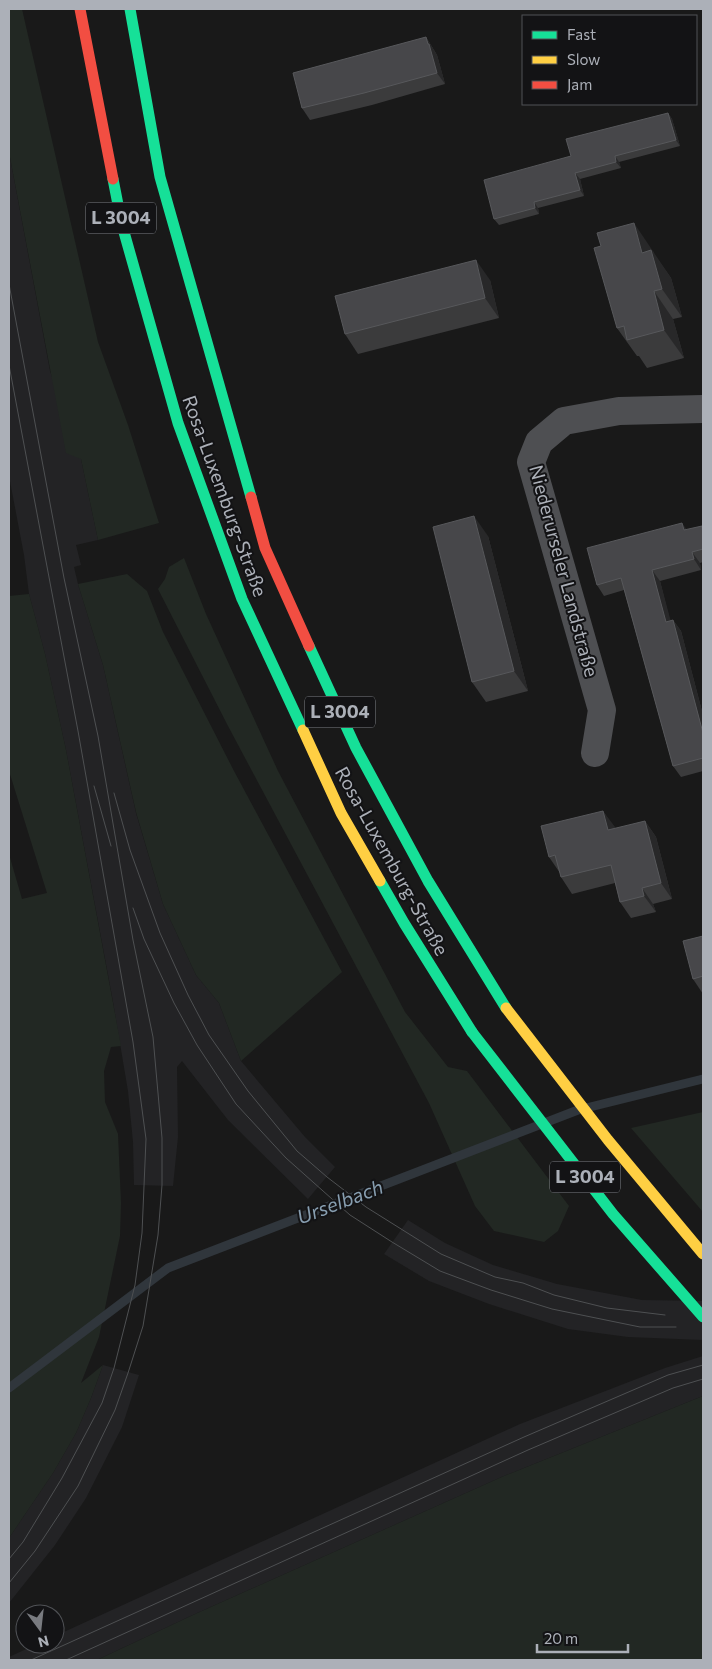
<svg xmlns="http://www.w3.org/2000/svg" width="712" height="1669" font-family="Commissioner,sans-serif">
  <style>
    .built { fill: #232325 }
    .green { fill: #222823 }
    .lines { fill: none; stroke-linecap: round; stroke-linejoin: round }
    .stream { stroke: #30363c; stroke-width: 9 }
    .street { stroke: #4e4f52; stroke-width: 28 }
    .fast { stroke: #16e098; stroke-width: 11 }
    .slow { stroke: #ffcf43; stroke-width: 11 }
    .jam { stroke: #f24e42; stroke-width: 11 }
    .tram { stroke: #4e5052; stroke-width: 1 }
    .fast-bridge { stroke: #16e098; stroke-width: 11 }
    .wall { fill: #3b3b3c }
    .shaded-wall { fill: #282829 }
    .building { fill: #47474a; stroke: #57585b }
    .labels { text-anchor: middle; stroke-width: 4; stroke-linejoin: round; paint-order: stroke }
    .shield { fill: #131315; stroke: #7e8187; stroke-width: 1 }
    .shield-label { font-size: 18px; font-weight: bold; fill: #acb0b8 }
    .street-label { font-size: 19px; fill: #acb0b8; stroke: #131315 }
    .water-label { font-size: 20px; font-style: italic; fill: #879eb0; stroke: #131315 }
  </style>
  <rect width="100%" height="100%" fill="#191919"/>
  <g class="built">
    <path d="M9 152 50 371 81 459 98 540 76 545 81 565 74 567 78 584 103 665 136 813 163 904 196 975 219 1003 241 1061 305 1137 335 1167 308 1199 228 1120 182 1061 177 1067 178 1137 173 1186 134 1185 133 1142 128 1091 112 996 66 750 45 654 29 594 24 555 9 476Z"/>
    <path d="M408 1220 445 1243 493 1265 557 1284 642 1300 703 1301V1340L628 1337 568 1329 489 1304 429 1281 384 1254Z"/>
    <path d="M703 1356V1396L504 1476 193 1615 97 1660H9V1657L37 1644H55V1636L520 1424 665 1368Z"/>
    <path d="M103 1365 139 1375 122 1427 86 1498 55 1545 9 1603V1538L53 1473 76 1433 91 1398Z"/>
  </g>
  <g class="green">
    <path d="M9 9H22L98 342 128 425 159 523 98 540 81 459 66 453 9 152Z"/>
    <path d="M184 558 206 614 278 771 405 1012 448 1067 467 1071 569 1206 558 1231 544 1242 494 1231 475 1206 429 1103 228 726 158 589 165 579 169 567Z"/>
    <path d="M127 574 147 591 163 632 234 771 342 972 241 1061 219 1003 196 975 163 904 136 812 103 665 78 584Z"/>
    <path d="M29 594 45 654 66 750 121 1046 111 1047 104 1071 105 1102 118 1134 121 1203 120 1236 99 1337 81 1383 103 1365 91 1398 76 1433 53 1473 9 1538V854L22 899 47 893 9 771V596Z"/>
    <path d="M703 1112V1212L631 1128Z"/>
    <path d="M703 1396V1660H97L193 1615 504 1476Z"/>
  </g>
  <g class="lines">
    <path class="stream" d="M9 1388 168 1268 578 1110 703 1079"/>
    <path class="street" d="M595 753 602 710 531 462 539 442 564 421 619 411 703 409"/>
    <g class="fast">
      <path d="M130 9 160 177 251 497"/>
      <path d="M113 179 122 225 178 423 242 599 303 730"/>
      <path d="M309 646 356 748 428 881 506 1008"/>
      <path d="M380 881 404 923 472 1032"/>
    </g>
    <g class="slow">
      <path d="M303 730 341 813 380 881"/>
      <path d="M506 1008 608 1140 703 1254"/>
    </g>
    <g class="jam">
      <path d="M80 9 113 179"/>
      <path d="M251 497 265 548 309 646"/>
    </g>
    <g class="tram">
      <path d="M9 284 64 578 98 736 133 940 153 1037 162 1138V1185L158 1235 143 1326 128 1373 115 1410 78 1486 35 1551 9 1583"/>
      <path d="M9 365 78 731 133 1042 146 1139 142 1233 135 1285 114 1368 102 1403 62 1478 23 1542 9 1559"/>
      <path d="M94 786 111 846"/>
      <path d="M114 793 130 850 160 933 188 995 209 1035 248 1091 297 1151 327 1177 366 1207 441 1254 495 1277 523 1283 554 1295 607 1308 665 1315"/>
      <path d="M133 908 144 939 174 1003 197 1045 236 1104 286 1158 350 1215 392 1242 440 1271 491 1290 552 1309 640 1327H676"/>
      <path d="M31 1660 524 1437 668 1375 703 1365"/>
      <path d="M66 1660 528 1450 673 1388 703 1379"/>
    </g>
    <path class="fast-bridge" d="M472 1032 613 1214 703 1317"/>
  </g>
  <g class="wall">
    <path d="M426 37 437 55 445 84 372 105 310 120 302 108Z"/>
    <path d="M668 113 672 119 680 146 619 162 621 168 580 179 584 196 538 208 539 214 499 225 494 219 571 156Z"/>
    <path d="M653 251 654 254 671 278 682 317 673 319 684 358 647 368 639 356H637L617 328Z"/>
    <path d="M490 280 499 318 358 354 345 334Z"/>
    <path d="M702 526 703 528V562L700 563 701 570 660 581 670 621 673 620 681 631 703 715V771L681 777 673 766 624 590 604 596 597 585 687 530Z"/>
    <path d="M488 536 528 691 486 702 472 682Z"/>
    <path d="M603 811 615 829 645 821 656 837 672 899 653 904 656 912 631 918 620 902 615 883 572 894 561 877 560 873 549 857Z"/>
    <path d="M703 936V994L693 979Z"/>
  </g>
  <g class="shaded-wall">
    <path d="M426 37 437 55 445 84 437 73Z"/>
    <path d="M668 113 672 119 680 146 676 140Z"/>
    <path d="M615 156 619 162 621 168 616 162Z"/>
    <path d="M575 173 580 179 584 196 580 190Z"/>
    <path d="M534 202 538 208 539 214 535 208Z"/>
    <path d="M634 223 671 278 682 317 662 289 642 253Z"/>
    <path d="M476 260 490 280 499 318 485 298Z"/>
    <path d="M654 291 673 319 684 358 664 330Z"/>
    <path d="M474 516 488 536 528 691 514 671Z"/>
    <path d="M682 523 690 534 684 530Z"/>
    <path d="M692 552 700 563 701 570 694 559Z"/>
    <path d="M652 570 660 581 674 633 666 622Z"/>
    <path d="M673 620 681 631 703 715V733Z"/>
    <path d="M603 811 615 827 620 846 608 830Z"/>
    <path d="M645 821 656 837 672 899 661 883Z"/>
    <path d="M642 888 653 904 656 912 644 896Z"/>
  </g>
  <g class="building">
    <path d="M426 37 428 44H429L437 73 364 93 302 108 293 73Z"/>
    <path d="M668 113 676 140 615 156 616 162 575 173 580 190 534 202 535 208 494 219 484 180 571 156 566 139Z"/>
    <path d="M634 223 642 253 651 250 662 289 654 291 664 330 627 340 624 326 617 328 594 248 601 246 597 233Z"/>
    <path d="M476 260 485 298 345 334 335 296Z"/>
    <path d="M474 516 514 671 472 682 433 527Z"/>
    <path d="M682 523 684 530 702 526 703 532V549L692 552 694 559 652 570 666 622 673 620 703 733V758L673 766 621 578 597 585 587 548Z"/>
    <path d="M603 811 608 830 645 821 661 883 642 888 644 896 620 902 611 865 561 877 555 855 549 857 541 826Z"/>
    <path d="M703 936V976L693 979 683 941Z"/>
  </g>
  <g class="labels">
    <g class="shield">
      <rect x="86" y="202.5" width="70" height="31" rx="4"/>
      <rect x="305" y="696.5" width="70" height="31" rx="4"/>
      <rect x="550" y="1161.5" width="70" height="31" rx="4"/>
    </g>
    <g class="shield-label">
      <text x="121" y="224">L 3004</text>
      <text x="340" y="718">L 3004</text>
      <text x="585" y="1183">L 3004</text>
    </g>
    <g class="street-label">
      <text transform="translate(225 496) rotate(70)" y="7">Rosa-Luxemburg-Straße</text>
      <text transform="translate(564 571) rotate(75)" y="7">Niederurseler Landstraße</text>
      <text transform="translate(392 861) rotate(61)" y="7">Rosa-Luxemburg-Straße</text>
    </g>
    <g class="water-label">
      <text transform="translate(340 1202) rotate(-21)" y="7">Urselbach</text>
    </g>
  </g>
  <rect width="712" height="1669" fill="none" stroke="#acb0b8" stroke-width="20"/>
  <rect x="522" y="15" width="175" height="90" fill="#131315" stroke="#505256"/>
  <rect x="532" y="31" width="25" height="8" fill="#16e098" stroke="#505256"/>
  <text x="567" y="40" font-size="15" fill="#acb0b8">Fast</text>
  <rect x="532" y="56" width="25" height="8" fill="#ffcf43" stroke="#505256"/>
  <text x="567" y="65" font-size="15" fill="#acb0b8">Slow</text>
  <rect x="532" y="81" width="25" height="8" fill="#f24e42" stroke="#505256"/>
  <text x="567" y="90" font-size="15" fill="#acb0b8">Jam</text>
  <g transform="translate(40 1629) rotate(165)"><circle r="24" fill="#131315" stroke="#505256"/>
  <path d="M0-4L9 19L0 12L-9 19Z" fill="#797b80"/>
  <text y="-8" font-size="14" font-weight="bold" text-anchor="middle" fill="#acb0b8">N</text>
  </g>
  <path d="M537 1644v8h91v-8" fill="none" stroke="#acb0b8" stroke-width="2.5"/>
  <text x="544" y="1644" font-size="15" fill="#acb0b8" stroke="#131315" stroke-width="4" paint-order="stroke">20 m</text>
</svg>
